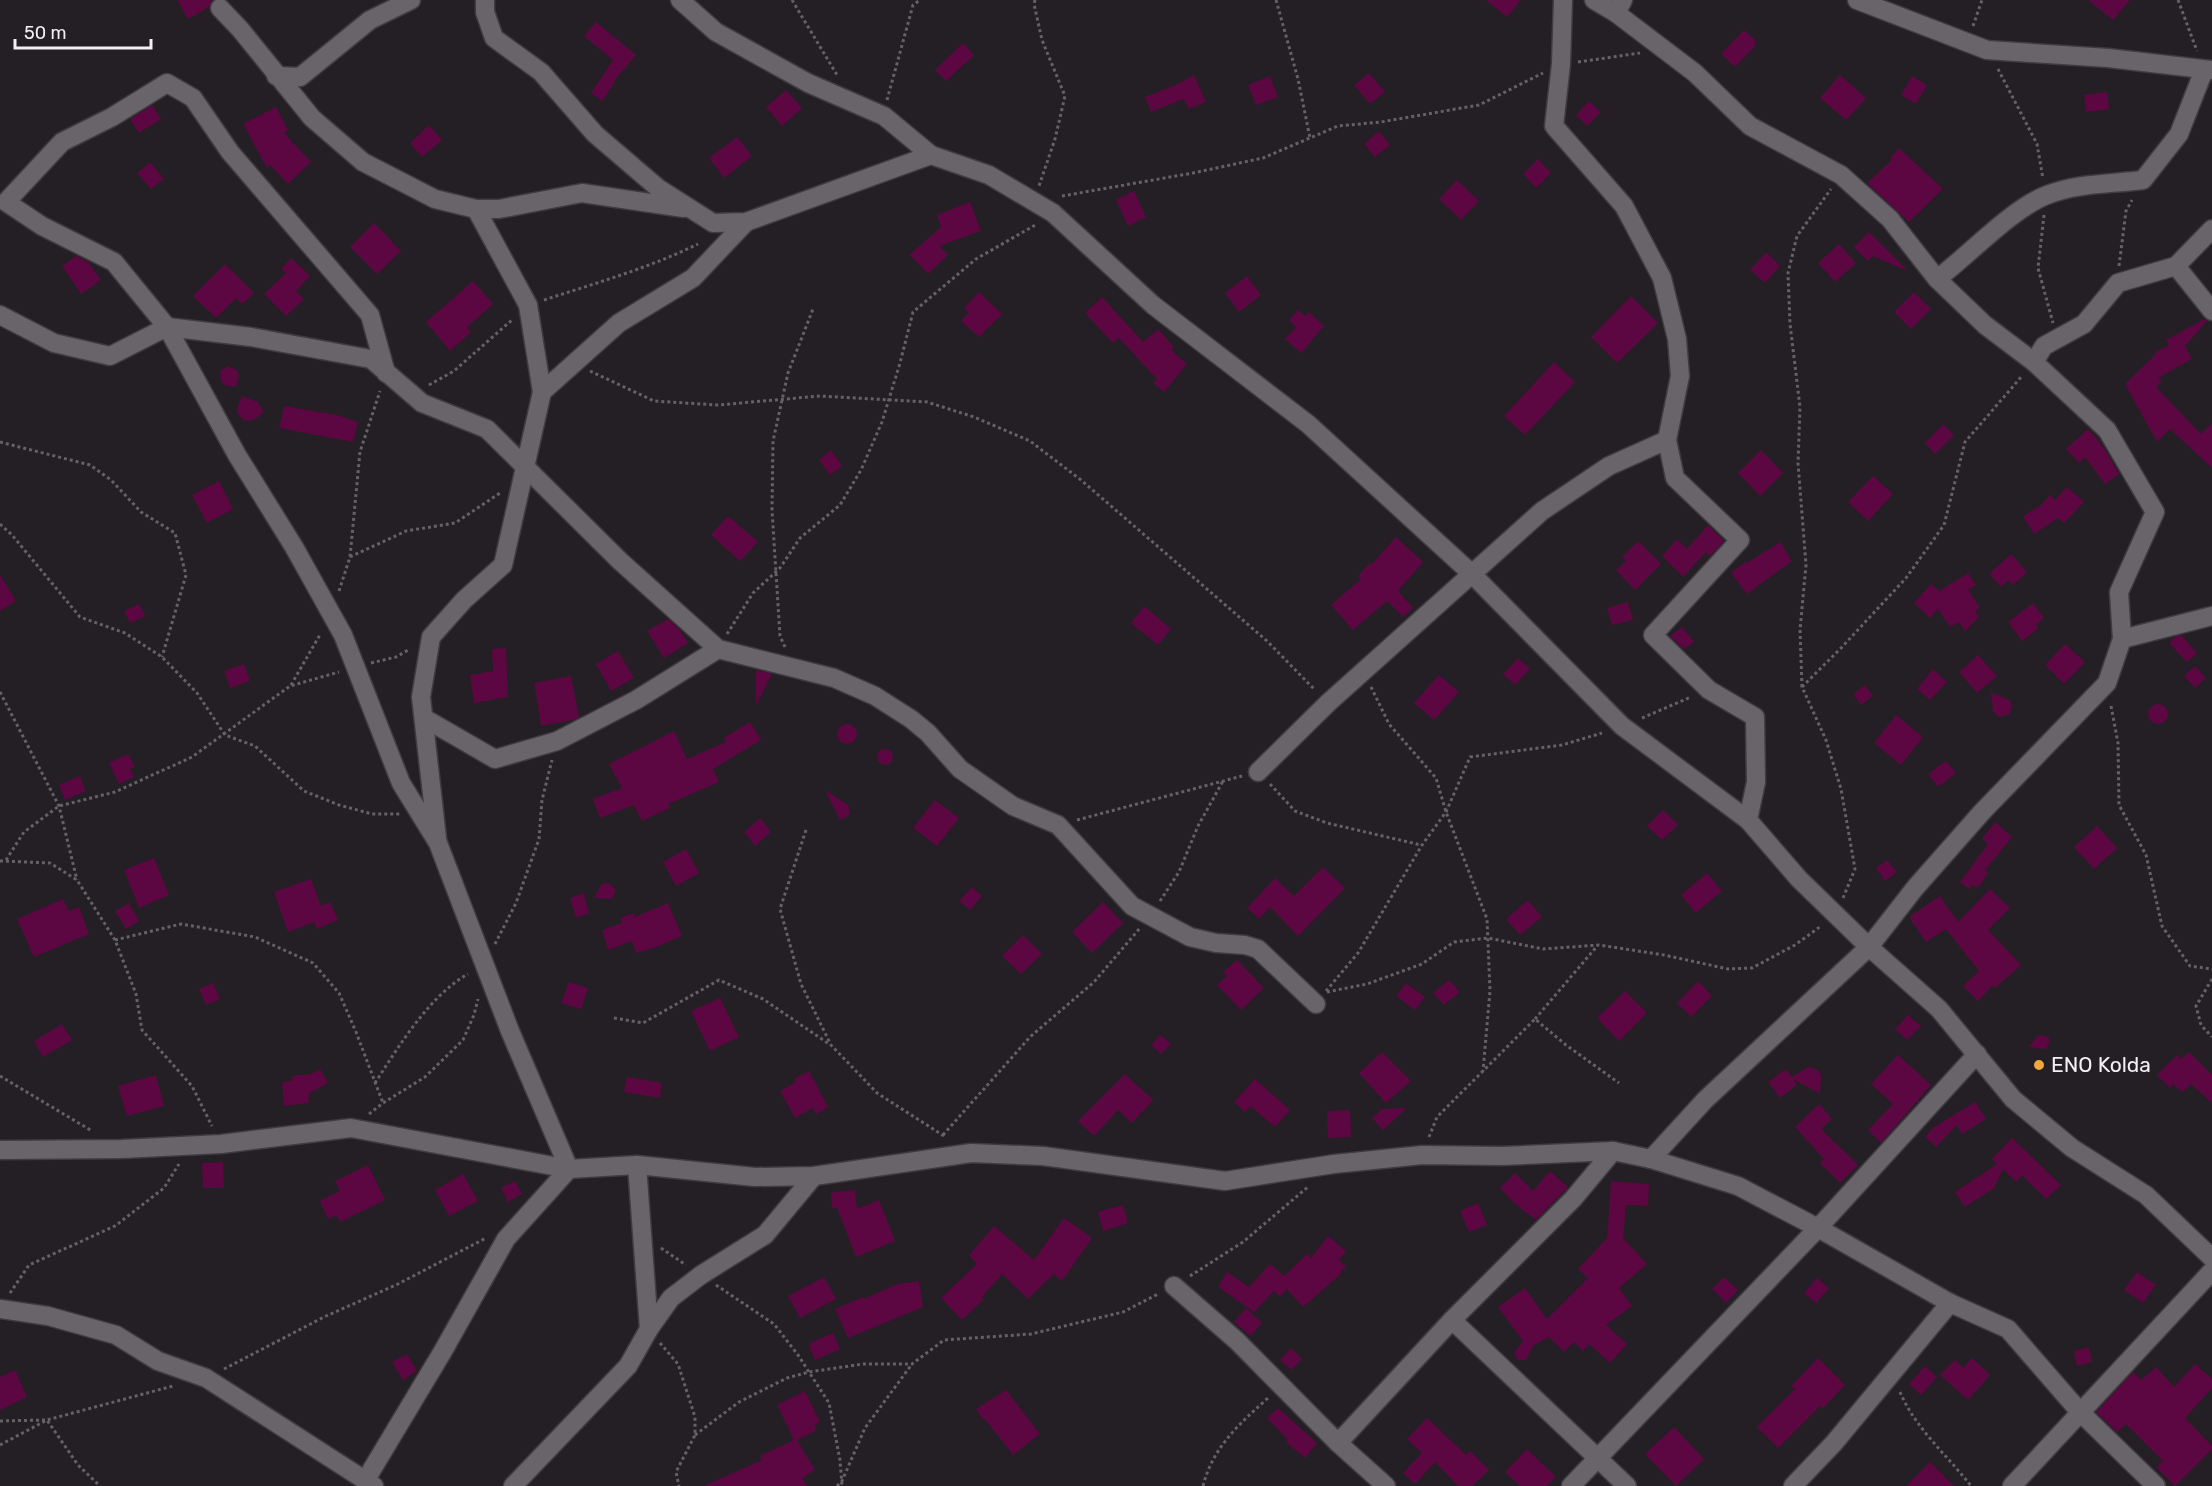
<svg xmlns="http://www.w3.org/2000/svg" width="2212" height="1486" font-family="Rubik,sans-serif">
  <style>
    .building { fill: #5c0742 }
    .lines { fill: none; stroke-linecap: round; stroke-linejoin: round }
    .street-casing { stroke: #3f3c40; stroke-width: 21 }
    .path { stroke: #656166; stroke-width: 3; stroke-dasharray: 3 3; stroke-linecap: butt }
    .street { stroke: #69646a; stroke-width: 18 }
    .poi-dot { fill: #efa73e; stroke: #231f24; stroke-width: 2 }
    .labels { text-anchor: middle; stroke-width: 6; stroke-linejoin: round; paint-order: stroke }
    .poi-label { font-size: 21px; fill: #f3f0f3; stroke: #231f24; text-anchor: start }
  </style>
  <rect width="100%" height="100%" fill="#231f24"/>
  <g class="building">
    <path d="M177 0H212L209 7 188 19Z"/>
    <path d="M1486 0H1521L1507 17Z"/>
    <path d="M2088 0H2130L2113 20Z"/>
    <path d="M596 22 636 55 614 81 615 82 602 101 591 93 613 60 584 36Z"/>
    <path d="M1744 30 1755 40V46L1735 67 1721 54Z"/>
    <path d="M963 43 974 55 946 81 935 70Z"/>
    <path d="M1369 73 1385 92 1370 104 1354 85Z"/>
    <path d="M1194 75 1206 102 1189 109 1184 99 1151 112 1145 97 1178 84Z"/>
    <path d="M1840 75 1866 98 1846 120 1820 98Z"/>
    <path d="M1270 76 1278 97 1256 105 1248 85Z"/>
    <path d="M1912 76 1927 85 1916 104 1901 95Z"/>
    <path d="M786 90 802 108 782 126 766 107Z"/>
    <path d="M2107 92 2109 109 2086 112 2084 95Z"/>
    <path d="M1589 101 1601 112 1587 126 1576 115Z"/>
    <path d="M152 105 161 119 139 133 130 119Z"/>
    <path d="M276 107 288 130 284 133 311 162 288 184 270 165 267 168 243 124Z"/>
    <path d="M429 125 442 140 422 157 410 143Z"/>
    <path d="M1379 131 1390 145 1375 157 1364 144Z"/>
    <path d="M737 137 752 156 724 178 709 158Z"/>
    <path d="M1899 148 1943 189 1909 222 1867 183 1892 160 1890 158Z"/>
    <path d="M1538 159 1551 173 1536 188 1523 174Z"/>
    <path d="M150 162 164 179 151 189 137 173Z"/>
    <path d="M1457 180 1479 201 1461 220 1439 199Z"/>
    <path d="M1134 191 1146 217 1128 226 1116 200Z"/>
    <path d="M970 202 981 231 939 246 948 255 928 274 911 256H908L941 227 937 215Z"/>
    <path d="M374 223 401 251 377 274 350 247Z"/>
    <path d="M1869 232 1906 269 1905 270 1873 256 1868 261 1854 247Z"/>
    <path d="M1839 244 1856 263 1835 282 1818 263Z"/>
    <path d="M1766 252 1780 266 1765 283 1750 270Z"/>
    <path d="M76 256 88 262 101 280 81 294 62 266Z"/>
    <path d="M291 258 310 276 296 291 304 299 286 316 264 294 286 273 281 269Z"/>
    <path d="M225 264 254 293 242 304 236 298 216 318 193 296Z"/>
    <path d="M1247 276 1261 295 1239 312 1225 293Z"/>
    <path d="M473 281 493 304 467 327 471 332 450 351 426 322Z"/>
    <path d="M979 292 1002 314 979 337 961 321 969 312 964 308Z"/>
    <path d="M1914 292 1931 309 1911 329 1894 312Z"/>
    <path d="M1631 296 1658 323 1617 363 1591 337Z"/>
    <path d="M1102 297 1143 342 1158 329 1174 347 1171 350 1187 364 1164 392 1153 383 1157 379 1119 338 1113 343 1085 313Z"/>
    <path d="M1298 310 1305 316 1309 312 1324 326 1301 353 1285 339 1296 327 1289 320Z"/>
    <path d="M2204 319 2207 321 2185 346 2192 359 2158 378 2162 382 2156 387 2201 434 2212 423V468L2170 429 2157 442 2125 384 2156 354 2155 352 2169 345 2166 340Z"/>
    <path d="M1554 362 1575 382 1525 435 1504 416Z"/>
    <path d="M228 366 237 370 239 375 236 387 224 385 221 381 220 371Z"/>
    <path d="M242 396 258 402 264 412 254 420 244 421 237 413V408Z"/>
    <path d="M284 406 337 415 358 422 353 442 279 428Z"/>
    <path d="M1943 424 1954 435 1935 454 1925 443Z"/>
    <path d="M2088 429 2104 448 2119 474 2105 484 2085 457 2079 463 2066 449Z"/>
    <path d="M831 450 842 466 830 475 819 460Z"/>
    <path d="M1761 450 1783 473 1760 496 1738 473Z"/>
    <path d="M1873 476 1893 494 1868 521 1848 502Z"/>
    <path d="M219 481 233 509 207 523 192 495Z"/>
    <path d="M2067 487 2084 502 2064 523 2058 518 2034 534 2023 516 2040 506 2050 495 2055 500Z"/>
    <path d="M728 516 758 542 740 561 711 535Z"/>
    <path d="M1708 525 1724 541 1710 556 1706 552 1683 577 1662 556 1677 539 1687 549Z"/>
    <path d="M1396 537 1423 562 1398 591 1413 608 1403 617 1387 601 1353 630 1331 605 1361 579 1358 576 1370 563 1372 564Z"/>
    <path d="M1638 541 1661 564 1635 590 1616 570 1626 561 1622 557Z"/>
    <path d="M1780 542 1792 561 1747 594 1731 573 1746 561 1747 563Z"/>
    <path d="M2011 554 2027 572 2013 585 2008 580 2001 587 1989 574Z"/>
    <path d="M1968 573 1976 585 1968 590 1980 608 1975 611 1979 617 1965 631 1959 622 1950 627 1938 609 1930 618 1914 603 1931 584 1939 591Z"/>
    <path d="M0 575 16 601 0 611Z"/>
    <path d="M1628 602 1633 620 1612 625 1607 608Z"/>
    <path d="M2033 603 2044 618 2036 624 2039 628 2022 641 2008 622Z"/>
    <path d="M139 604 145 616 130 623 124 611Z"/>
    <path d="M1144 606 1171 629 1158 645 1131 623Z"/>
    <path d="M668 619 679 629 688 643 664 658 647 631Z"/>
    <path d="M1682 627 1694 642 1684 649 1670 636Z"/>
    <path d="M2181 635 2197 653 2187 662 2169 643 2175 637Z"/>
    <path d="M2065 644 2085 662 2064 684 2045 665Z"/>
    <path d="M506 648 508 697 474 703 470 675 493 671 492 649Z"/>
    <path d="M618 651 634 678 611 691 596 664Z"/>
    <path d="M1978 655 1997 676 1977 693 1959 672Z"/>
    <path d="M1518 658 1530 669 1515 685 1503 674Z"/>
    <path d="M244 664 250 681 230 688 224 671Z"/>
    <path d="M2195 666 2206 678 2195 688 2184 676Z"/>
    <path d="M1933 669 1947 682 1930 700 1917 689Z"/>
    <path d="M757 670 772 674 756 705V671Z"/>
    <path d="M1439 675 1459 692 1434 720 1414 703Z"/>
    <path d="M571 676 579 717 573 720 541 726 534 683Z"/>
    <path d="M1865 685 1873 696 1861 705 1853 694Z"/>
    <path d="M1991 692 2009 700 2012 704 2010 714 2000 717 1996 715 1993 711Z"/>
    <circle cx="2158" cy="714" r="10"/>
    <path d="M1896 715 1923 737 1901 765 1874 743Z"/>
    <path d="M750 722 761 740 713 769 719 782 668 804 670 808 642 821 634 805 600 818 593 799 622 788 609 764 674 731 687 759 726 742 724 738Z"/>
    <circle cx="847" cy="734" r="10"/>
    <circle cx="885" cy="757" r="8"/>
    <path d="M128 754 135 767 130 769 134 777 119 784 109 763Z"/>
    <path d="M1946 761 1956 773 1938 787 1928 774Z"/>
    <path d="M80 776 86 791 65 800 59 785Z"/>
    <path d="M825 790 848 805 850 812 848 816 840 820Z"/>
    <path d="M935 800 959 818 937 846 913 828Z"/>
    <path d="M1663 810 1678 825 1662 840 1647 826Z"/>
    <path d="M760 818 771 832 755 846 744 832Z"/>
    <path d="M1995 822 2012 837 1985 870 1988 873 1978 888 1973 885 1969 889 1960 882 1988 844 1982 839Z"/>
    <path d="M2097 826 2117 848 2094 869 2074 847Z"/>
    <path d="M686 849 699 873 676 886 663 862Z"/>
    <path d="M154 858 169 895 139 908 124 870Z"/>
    <path d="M1887 860 1897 872 1885 881 1876 868Z"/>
    <path d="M1323 867 1345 888 1298 936 1270 907 1259 919 1247 908 1275 878 1294 896Z"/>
    <path d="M1707 873 1722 891 1696 913 1681 895Z"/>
    <path d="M311 879 321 906 330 902 338 920 317 929 314 922 288 932 274 892Z"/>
    <path d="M605 883H609L615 889V893L611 899 594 898 601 885Z"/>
    <path d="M972 887 982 896 970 910 959 901Z"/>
    <path d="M1990 889 2010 908 1988 930 2021 965 1995 988 1993 985 1978 1001 1963 986 1979 971 1946 929 1926 942 1909 917 1940 896 1958 922Z"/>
    <path d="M583 893 589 913 576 918 570 898Z"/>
    <path d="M63 899 69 911 79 907 89 934 34 957 17 919Z"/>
    <path d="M1528 900 1542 917 1520 935 1506 919Z"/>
    <path d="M1103 902 1123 923 1092 953 1072 932Z"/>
    <path d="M129 903 139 921 126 929 115 911Z"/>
    <path d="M668 903 682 936 654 948 636 953 632 941 608 950 602 930 622 923 620 918 634 913 635 917Z"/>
    <path d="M1023 935 1042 954 1021 974 1002 956Z"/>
    <path d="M1237 960 1264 988 1241 1010 1217 985 1227 976 1223 972Z"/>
    <path d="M1449 980 1460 992 1444 1005 1433 993Z"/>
    <path d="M1698 981 1712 996 1691 1017 1677 1003Z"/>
    <path d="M569 982 588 988 581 1009 561 1003Z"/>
    <path d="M213 983 220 999 206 1005 199 989Z"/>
    <path d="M1406 983 1425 997 1415 1010 1396 996Z"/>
    <path d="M1625 991 1647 1013 1619 1041 1597 1018Z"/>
    <path d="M720 998 739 1037 710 1051 691 1011Z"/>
    <path d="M1908 1015 1921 1026 1907 1040 1895 1029Z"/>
    <path d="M62 1024 72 1040 43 1057 34 1041Z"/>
    <path d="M1160 1035 1171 1044 1161 1054 1151 1045Z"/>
    <path d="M2042 1035 2049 1038 2050 1042 2046 1049 2028 1047 2038 1036Z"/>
    <path d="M1382 1052 1411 1081 1386 1103 1359 1073Z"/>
    <path d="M2189 1052 2212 1075V1103L2191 1084 2182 1092 2173 1084 2170 1088 2157 1075 2177 1055 2181 1059Z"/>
    <path d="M1898 1055 1931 1085 1881 1143 1868 1130 1893 1104 1871 1084Z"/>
    <path d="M1808 1067 1818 1070 1821 1075 1820 1094 1793 1079 1797 1085 1780 1098 1768 1082 1786 1069 1792 1077Z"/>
    <path d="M320 1069 328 1083 308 1094 309 1103 284 1106 282 1082 292 1081 291 1076 311 1074Z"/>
    <path d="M809 1071 828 1107 816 1114 813 1108 795 1118 780 1091 796 1082 794 1079Z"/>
    <path d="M1125 1074 1153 1100 1132 1123 1118 1110 1094 1136 1078 1121Z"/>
    <path d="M156 1075 164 1106 127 1116 118 1086Z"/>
    <path d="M627 1077 662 1083 660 1098 624 1092Z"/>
    <path d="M1255 1079 1290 1110 1275 1127 1250 1106 1245 1112 1234 1102Z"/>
    <path d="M1975 1102 1986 1119 1962 1134 1957 1125 1936 1147 1925 1137 1934 1127Z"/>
    <path d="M1819 1104 1832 1119 1821 1129 1858 1165 1840 1183 1820 1163 1824 1159 1795 1127Z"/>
    <path d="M1407 1108 1383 1130 1372 1118 1382 1109Z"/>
    <path d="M1350 1110 1351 1137 1328 1138 1327 1111Z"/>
    <path d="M2012 1138 2061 1185 2046 1199 2022 1175 2016 1182 2003 1169 1994 1188 1965 1207 1955 1192 1997 1164 1992 1159Z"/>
    <path d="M223 1162 224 1188H203L202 1163Z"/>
    <path d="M368 1165 385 1200 340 1222 336 1215 328 1219 320 1201 340 1191 335 1181Z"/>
    <path d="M1550 1171 1568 1187 1536 1220 1515 1204 1500 1188 1515 1173 1533 1191Z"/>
    <path d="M463 1174 478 1201 449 1216 435 1190Z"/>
    <path d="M515 1181 522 1194 508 1202 501 1188Z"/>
    <path d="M1611 1181 1649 1184 1648 1206 1626 1205 1623 1238 1647 1264 1619 1288 1632 1306 1606 1325 1627 1344 1610 1363 1589 1344 1583 1351 1574 1342 1564 1352 1549 1337 1533 1346 1526 1360H1518L1514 1353 1523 1341 1498 1307 1525 1288 1547 1319 1588 1278 1578 1269 1607 1238Z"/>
    <path d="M855 1190 857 1209 879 1200 895 1241 856 1257 837 1208H832L831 1192Z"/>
    <path d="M1478 1203 1487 1225 1469 1232 1460 1211Z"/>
    <path d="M1123 1205 1128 1223 1103 1231 1098 1212Z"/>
    <path d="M1064 1218 1092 1238 1062 1281 1054 1274 1028 1299 1002 1274 982 1297 984 1299 962 1320 941 1298 977 1264 969 1255 994 1226 1034 1260Z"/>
    <path d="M1328 1236 1346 1251 1339 1260 1346 1266 1340 1272 1342 1273 1303 1307 1287 1289 1280 1297 1274 1291 1254 1312 1218 1287 1227 1272 1249 1287 1270 1264 1284 1276 1307 1254 1311 1258Z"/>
    <path d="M2137 1272 2156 1285 2143 1303 2124 1290Z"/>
    <path d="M824 1277 836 1299 800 1318 788 1296Z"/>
    <path d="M1724 1277 1738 1290 1726 1303 1712 1289Z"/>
    <path d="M1817 1278 1829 1288 1816 1303 1804 1293Z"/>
    <path d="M919 1281 923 1307 848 1338 835 1309 863 1297 864 1299 897 1284Z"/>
    <path d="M1246 1308 1262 1323 1250 1336 1234 1322Z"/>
    <path d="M833 1333 840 1349 815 1360 810 1349V1343Z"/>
    <path d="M2089 1347 2092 1362 2077 1366 2074 1351Z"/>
    <path d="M1291 1348 1302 1359 1291 1370 1280 1360Z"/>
    <path d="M407 1354 417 1371 403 1380 392 1362Z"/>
    <path d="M1818 1358 1845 1385 1823 1408 1820 1406 1778 1448 1757 1427 1795 1389 1791 1386Z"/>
    <path d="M1972 1358 1990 1375 1968 1400 1940 1375 1955 1360 1963 1368Z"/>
    <path d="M2195 1364 2212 1379V1388L2185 1418 2212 1446V1449L2175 1486 2156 1467 2163 1461 2126 1424 2117 1432 2096 1412 2133 1372 2141 1380 2156 1367 2174 1387Z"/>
    <path d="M1925 1366 1937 1377 1921 1395 1909 1384Z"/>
    <path d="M15 1370 27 1397 0 1410V1377Z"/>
    <path d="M1006 1390 1040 1434 1013 1455 985 1419 983 1420 976 1409Z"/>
    <path d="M805 1391 820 1422 814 1425 817 1430 797 1440 815 1470 802 1478 807 1486H704L762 1460 760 1456 794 1440 777 1405Z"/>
    <path d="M1278 1408 1317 1443 1305 1458 1286 1442 1288 1440 1267 1418Z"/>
    <path d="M1427 1418 1466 1455 1470 1451 1489 1470 1472 1486H1458L1435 1462 1415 1484 1403 1473 1422 1453 1407 1439Z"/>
    <path d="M1674 1427 1704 1459 1676 1486 1645 1454Z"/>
    <path d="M1527 1449 1556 1477 1547 1486H1520L1505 1472Z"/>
    <path d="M1930 1462 1954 1486H1906Z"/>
  </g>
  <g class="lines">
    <g class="street-casing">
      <g id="street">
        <path d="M485 0V12L494 38 541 72 595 134 658 188 713 223 746 222 931 155"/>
        <path d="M680 0 716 32 808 83 884 116 931 155 989 175 1053 213 1153 305 1308 424 1472 574 1622 726 1748 820"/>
        <path d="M1563 0 1561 64 1554 126 1624 206 1662 278 1677 339 1680 376 1667 440 1675 478 1740 540 1653 635 1709 690 1755 717 1756 782 1748 820 1799 879 1869 947 1939 1009 2013 1099 2072 1148 2146 1195 2212 1258"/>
        <path d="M1594 0 1616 13"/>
        <path d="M1623 0 1616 13 1695 73 1750 126 1841 175 1890 219 1937 279 1985 325 2034 362"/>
        <path d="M1857 0 1987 50 2108 58 2212 70"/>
        <path d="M220 8 240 29 312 118 363 162 435 199 476 209H499L582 193 684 208"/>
        <path d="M276 76 300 77 370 20 411 0"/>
        <path d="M476 209 528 305 542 392"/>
        <path d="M2176 266 2212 311"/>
        <path d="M1937 279C1969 255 2011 209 2047 195 2076 183 2112 184 2143 180L2179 134 2204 70"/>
        <path d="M0 315 54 343 110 356 167 327 251 337 371 359 422 403 487 429 620 561 718 649 834 678 875 696 911 719 928 733 960 769 1013 806 1058 825 1132 906 1190 937 1216 943 1245 945 1258 949 1316 1004"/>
        <path d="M2122 639 2119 592 2155 512 2107 430 2034 362 2044 346 2084 324 2118 283 2176 266 2212 229"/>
        <path d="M424 718 495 759 557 741 636 700 718 649"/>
        <path d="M1258 772 1328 703 1542 511 1609 466 1667 440"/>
        <path d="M437 838 421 697 431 637 464 600 503 565 542 392 619 323 693 278 746 222"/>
        <path d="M0 1150 122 1149 221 1144 351 1128 569 1169 637 1165 755 1177 814 1176 971 1153 1043 1156 1225 1181 1334 1164 1422 1155 1502 1156 1613 1151 1573 1199 1452 1320 1338 1443 1386 1486"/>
        <path d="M1613 1151 1651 1159 1738 1186 1818 1228 1950 1303 2008 1329 2080 1412 2156 1486"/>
        <path d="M1651 1159 1705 1100 1869 947 1915 888 1982 812 2107 683 2122 639 2212 616"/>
        <path d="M637 1165 649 1329"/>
        <path d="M1174 1286 1237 1341 1338 1443"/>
        <path d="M0 1309 48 1316 116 1335 158 1361 206 1378 374 1486"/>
        <path d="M1452 1320 1627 1486"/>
        <path d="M365 1481 443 1351 506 1239 569 1169 510 1031 438 843 401 783 343 635 294 547 237 455 167 327 114 262 42 226 6 202 62 142 112 117 167 83 193 98 230 152 370 315 386 373"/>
        <path d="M513 1486 628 1366 649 1329 671 1298 701 1275 765 1235 814 1176"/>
        <path d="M1571 1486 1818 1228 1977 1054"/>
        <path d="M1793 1486 1834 1443 1950 1303"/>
        <path d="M2012 1486 2212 1271"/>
      </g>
    </g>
    <g class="path">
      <path d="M792 0 837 75"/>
      <path d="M1035 0 1034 4 1042 40 1065 96 1055 139 1039 186"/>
      <path d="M1276 0 1298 79 1310 138"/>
      <path d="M2178 0 2197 51"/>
      <path d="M1973 26 1982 0"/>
      <path d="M1578 62 1640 53"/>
      <path d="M1998 69 2037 144 2043 179"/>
      <path d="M887 100 913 5 920 0"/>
      <path d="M1062 196 1193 173 1263 158 1338 126 1381 122 1479 105 1543 73"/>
      <path d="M2044 215 2038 268 2053 323"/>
      <path d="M2119 266 2126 211 2132 200"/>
      <path d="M544 300C596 283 649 268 698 244"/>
      <path d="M590 371 654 401 718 405 820 396 927 402 974 417 1030 441 1081 480 1267 641 1315 690"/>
      <path d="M429 385 454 371 513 319"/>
      <path d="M0 442 90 465 111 480 141 512 175 533 186 575 162 657"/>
      <path d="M0 524 12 535 80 617 125 633 162 657 197 693 225 735 255 746 304 791 339 805 372 814H401"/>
      <path d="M350 557 406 531 455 523 500 493"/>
      <path d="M339 591 350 557 360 452 380 391"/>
      <path d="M727 634 753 593 780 568 800 538 840 505 861 470 882 422 900 363 913 312 976 259 1037 224"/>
      <path d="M785 647 780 636 772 510 773 441 788 373 813 309"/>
      <path d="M371 663 396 657 410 649"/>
      <path d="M291 685 321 633"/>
      <path d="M1371 687 1389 724 1436 778 1446 812 1487 919 1490 991 1483 1071"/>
      <path d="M1802 687 1800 630 1806 565 1798 463 1800 407 1790 324 1788 273 1797 236 1831 189"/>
      <path d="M0 692 59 806 77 880"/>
      <path d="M2111 706 2118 743 2119 805 2146 855 2162 926 2190 966 2212 969"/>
      <path d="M1642 718 1691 697"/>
      <path d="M1270 784 1295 811 1327 823 1421 845"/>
      <path d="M1077 820 1242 776"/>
      <path d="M806 830 780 909 801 984 831 1045 877 1093 944 1136"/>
      <path d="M6 860 24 832 59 806 115 792 192 757 290 686 339 672"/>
      <path d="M0 861 50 863 77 880 115 940 136 994 142 1030 192 1086 212 1126"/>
      <path d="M1843 898 1855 869 1841 789 1826 740 1802 687 1842 647 1906 578 1944 525 1965 442 2022 376"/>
      <path d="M1160 901 1179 872 1198 826 1223 781"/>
      <path d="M115 940 181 924 255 937 313 963 339 993 356 1032 383 1103"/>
      <path d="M495 944 516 903 539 839 542 800 552 760"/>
      <path d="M2212 979 2196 1006 2201 1025 2212 1037"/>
      <path d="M1326 991 1358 953 1422 845 1446 812 1470 757 1562 745 1602 733"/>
      <path d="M1327 992 1367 984 1422 964 1454 942 1488 938 1543 949 1599 945 1664 955 1728 969 1752 968 1795 945 1821 926"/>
      <path d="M614 1018 643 1023 719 980 763 999 829 1044"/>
      <path d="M1535 1019 1598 945"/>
      <path d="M0 1076 92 1131"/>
      <path d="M375 1083C399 1046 429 996 468 974"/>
      <path d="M369 1114 383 1103 425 1077 463 1040 474 1015 478 999"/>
      <path d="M943 1135 1030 1037 1094 982 1140 928"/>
      <path d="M1429 1137 1437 1117 1535 1019 1566 1045 1619 1083"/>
      <path d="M661 1248 686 1265"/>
      <path d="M1190 1276 1243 1242 1309 1186"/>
      <path d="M716 1285 774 1324 798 1355 829 1403 840 1460 842 1486"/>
      <path d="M10 1293 29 1265 115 1226 164 1188 179 1164"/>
      <path d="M660 1343 678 1364 695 1417V1435L676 1472 679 1486"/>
      <path d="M224 1369 324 1317 398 1284 486 1238"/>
      <path d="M1900 1392C1915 1428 1947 1455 1971 1486"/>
      <path d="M0 1421 47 1420 78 1465 100 1486"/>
      <path d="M695 1435 739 1402 787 1378 809 1372 863 1364H912L944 1340 1031 1334 1123 1312 1158 1294"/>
      <path d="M0 1445 47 1420 173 1386"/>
      <path d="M837 1486 842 1481 865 1428 912 1364"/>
      <path d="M1203 1486C1213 1447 1239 1424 1268 1398"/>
    </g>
    <use href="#street" class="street"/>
  </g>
  <circle class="poi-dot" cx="2039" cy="1065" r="6"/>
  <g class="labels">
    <g class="poi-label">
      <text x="2051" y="1072">ENO Kolda</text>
    </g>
  </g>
  <path d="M15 39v9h136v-9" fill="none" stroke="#f3f0f3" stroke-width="3"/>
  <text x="24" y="39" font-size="18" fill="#f3f0f3" stroke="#231f24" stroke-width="4.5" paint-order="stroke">50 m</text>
</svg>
